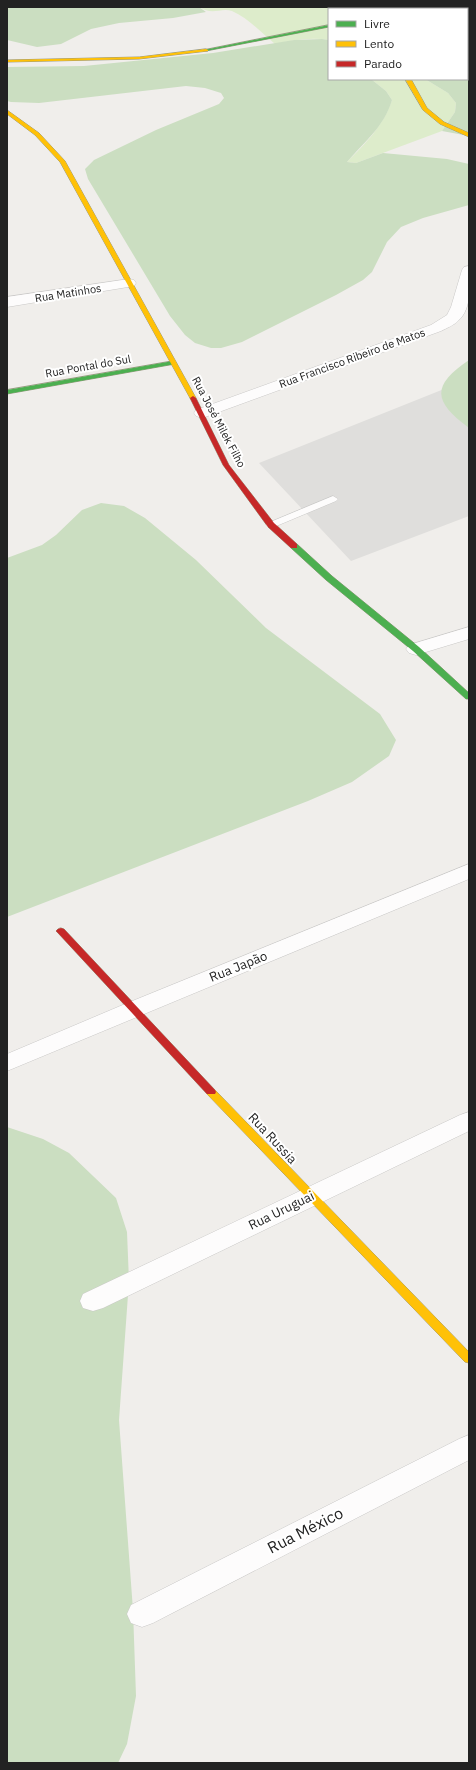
<svg xmlns="http://www.w3.org/2000/svg" width="476" height="1770" font-family="'IBM Plex Sans',sans-serif">
  <style>
    .residential { fill: #dfdedc }
    .grass { fill: #ddeccb }
    .forest { fill: #cbdec1 }
    .lines { fill: none; stroke-linecap: round; stroke-linejoin: round }
    .lane-casing { stroke: #c9c8c7; stroke-width: 1 }
    .street-casing { stroke: #c9c8c7; stroke-width: 1 }
    .fast-casing { stroke: #999a82; stroke-width: 1 }
    .slow-casing { stroke: #999a82; stroke-width: 1 }
    .jam-casing { stroke: #999a82; stroke-width: 1 }
    .lane { fill: #fdfcfc; fill-rule: evenodd }
    .street { fill: #fdfcfc; fill-rule: evenodd }
    .fast { fill: #4caf50; fill-rule: evenodd }
    .slow { fill: #ffc107; fill-rule: evenodd }
    .jam { fill: #c62828; fill-rule: evenodd }
    .labels { text-anchor: middle; stroke-width: 4; stroke-linejoin: round; paint-order: stroke }
    .far-street-label { font-size: 11px; fill: #222; stroke: #fff }
    .street-label { font-size: 13px; fill: #222; stroke: #fff }
    .near-street-label { font-size: 16px; fill: #222; stroke: #fff }
  </style>
  <rect width="100%" height="100%" fill="#f0eeeb"/>
  <path class="residential" d="M469 379V516L351 561 259 463Z"/>
  <g class="grass">
    <path d="M199 7H469V29L467 30V9H329V40C312 37 293 40 275 44 262 33 248 18 232 11 221 7 213 16 199 7Z"/>
    <path d="M371 79H425L448 93 456 103 455 112 442 131 356 163 347 162C365 144 384 125 392 100L386 91Z"/>
  </g>
  <g class="forest">
    <path d="M7 7H199L206 12 173 18 119 23 91 29 61 44 37 47 7 40Z"/>
    <path d="M469 29V136L442 131 455 112 456 103 448 93 425 79H467V30Z"/>
    <path d="M322 39 329 40V79H371L386 91 392 100C384 127 365 141 347 162L356 163 383 153 447 159 469 164V205L423 218 401 227 387 242 372 272 363 280 336 295 242 342 221 348H211L195 343 185 335 170 316 88 179 85 169 94 160 156 130 219 104 224 98 221 93 205 88 186 86 39 103 11 102 7 101V67L84 66 213 53 294 40Z"/>
    <path d="M469 360V428C433 401 431 386 469 360Z"/>
    <path d="M101 503 124 506 145 518 196 560 266 628 380 714 396 740 389 756 352 782 308 801 7 917V558L42 545 56 535 82 510Z"/>
    <path d="M7 1127 43 1139 69 1153 116 1198 127 1232 129 1281 119 1420 133 1610 136 1696 127 1744 118 1763H7Z"/>
  </g>
  <g class="lines">
    <g class="lane-casing">
      <path id="lane" d="M333 496 338 499 336 501 274 527H268L266 525 268 523Z"/>
    </g>
    <g class="street-casing">
      <g id="street">
        <path d="M469 266C469 283 473 308 458 321 454 325 447 328 441 331L208 416 202 418 196 416 194 413 196 410 431 325 447 315 451 307 462 270 464 267Z"/>
        <path d="M129 279 134 280 136 283 134 286 7 307V297Z"/>
        <path d="M469 627V639L416 655 409 653 406 649 409 645Z"/>
        <path d="M469 864V879L7 1071V1054L125 1004Z"/>
        <path d="M469 1112V1131L103 1308 93 1311 83 1308 80 1301 83 1294 460 1115Z"/>
        <path d="M469 1435V1460L153 1623 142 1627 131 1623 127 1614 131 1605 459 1439Z"/>
      </g>
    </g>
    <g class="fast-casing">
      <g id="fast">
        <path d="M329 25V27L206 51 204 50Z"/>
        <path d="M173 361 175 362V364L7 394V390Z"/>
        <path d="M291 544H297L332 576 419 647 469 693V699H466L413 651 326 580 291 548Z"/>
      </g>
    </g>
    <g class="slow-casing">
      <g id="slow">
        <path d="M206 49 208 50V51L139 59 7 62V60L139 57Z"/>
        <path d="M405 79H411L427 108 444 122 469 133V137L440 124 423 110Z"/>
        <path d="M7 110 39 133 65 161 196 398 195 399H191L190 398 60 162 35 135 7 114Z"/>
        <path d="M211 1089 215 1090 469 1352V1363L465 1362 207 1094 206 1092 207 1090Z"/>
      </g>
    </g>
    <g class="jam-casing">
      <g id="jam">
        <rect x="467" y="17" width="2" height="2"/>
        <path d="M193 396 196 398 229 465 274 523 297 544V548H291L268 527 223 465 190 398Z"/>
        <path d="M61 928 64 929 215 1090 216 1092 215 1094H207L58 933 56 931 58 929Z"/>
      </g>
    </g>
    <use href="#lane" class="lane"/>
    <use href="#street" class="street"/>
    <use href="#fast" class="fast"/>
    <use href="#slow" class="slow"/>
    <use href="#jam" class="jam"/>
  </g>
  <g class="labels">
    <g class="far-street-label">
      <text transform="translate(68 293) rotate(-9)" y="4">Rua Matinhos</text>
      <text transform="translate(352 358) rotate(-20)" y="4">Rua Francisco Ribeiro de Matos</text>
      <text transform="translate(88 366) rotate(-10)" y="4">Rua Pontal do Sul</text>
      <text transform="translate(219 422) rotate(62)" y="4">Rua José Milek Filho</text>
    </g>
    <g class="street-label">
      <text transform="translate(238 966) rotate(-22)" y="5">Rua Japão</text>
      <text transform="translate(273 1138) rotate(47)" y="5">Rua Russia</text>
      <text transform="translate(281 1210) rotate(-26)" y="5">Rua Uruguai</text>
    </g>
    <g class="near-street-label">
      <text transform="translate(305 1530) rotate(-27)" y="6">Rua México</text>
    </g>
  </g>
  <rect width="476" height="1770" fill="none" stroke="#222222" stroke-width="16"/>
  <rect x="328" y="8" width="140" height="72" fill="#ffffff" stroke="#a7a7a7"/>
  <rect x="336" y="21" width="20" height="6" fill="#4caf50" stroke="#a7a7a7"/>
  <text x="364" y="28" font-size="12" fill="#222222">Livre</text>
  <rect x="336" y="41" width="20" height="6" fill="#ffc107" stroke="#a7a7a7"/>
  <text x="364" y="48" font-size="12" fill="#222222">Lento</text>
  <rect x="336" y="61" width="20" height="6" fill="#c62828" stroke="#a7a7a7"/>
  <text x="364" y="68" font-size="12" fill="#222222">Parado</text>
</svg>
